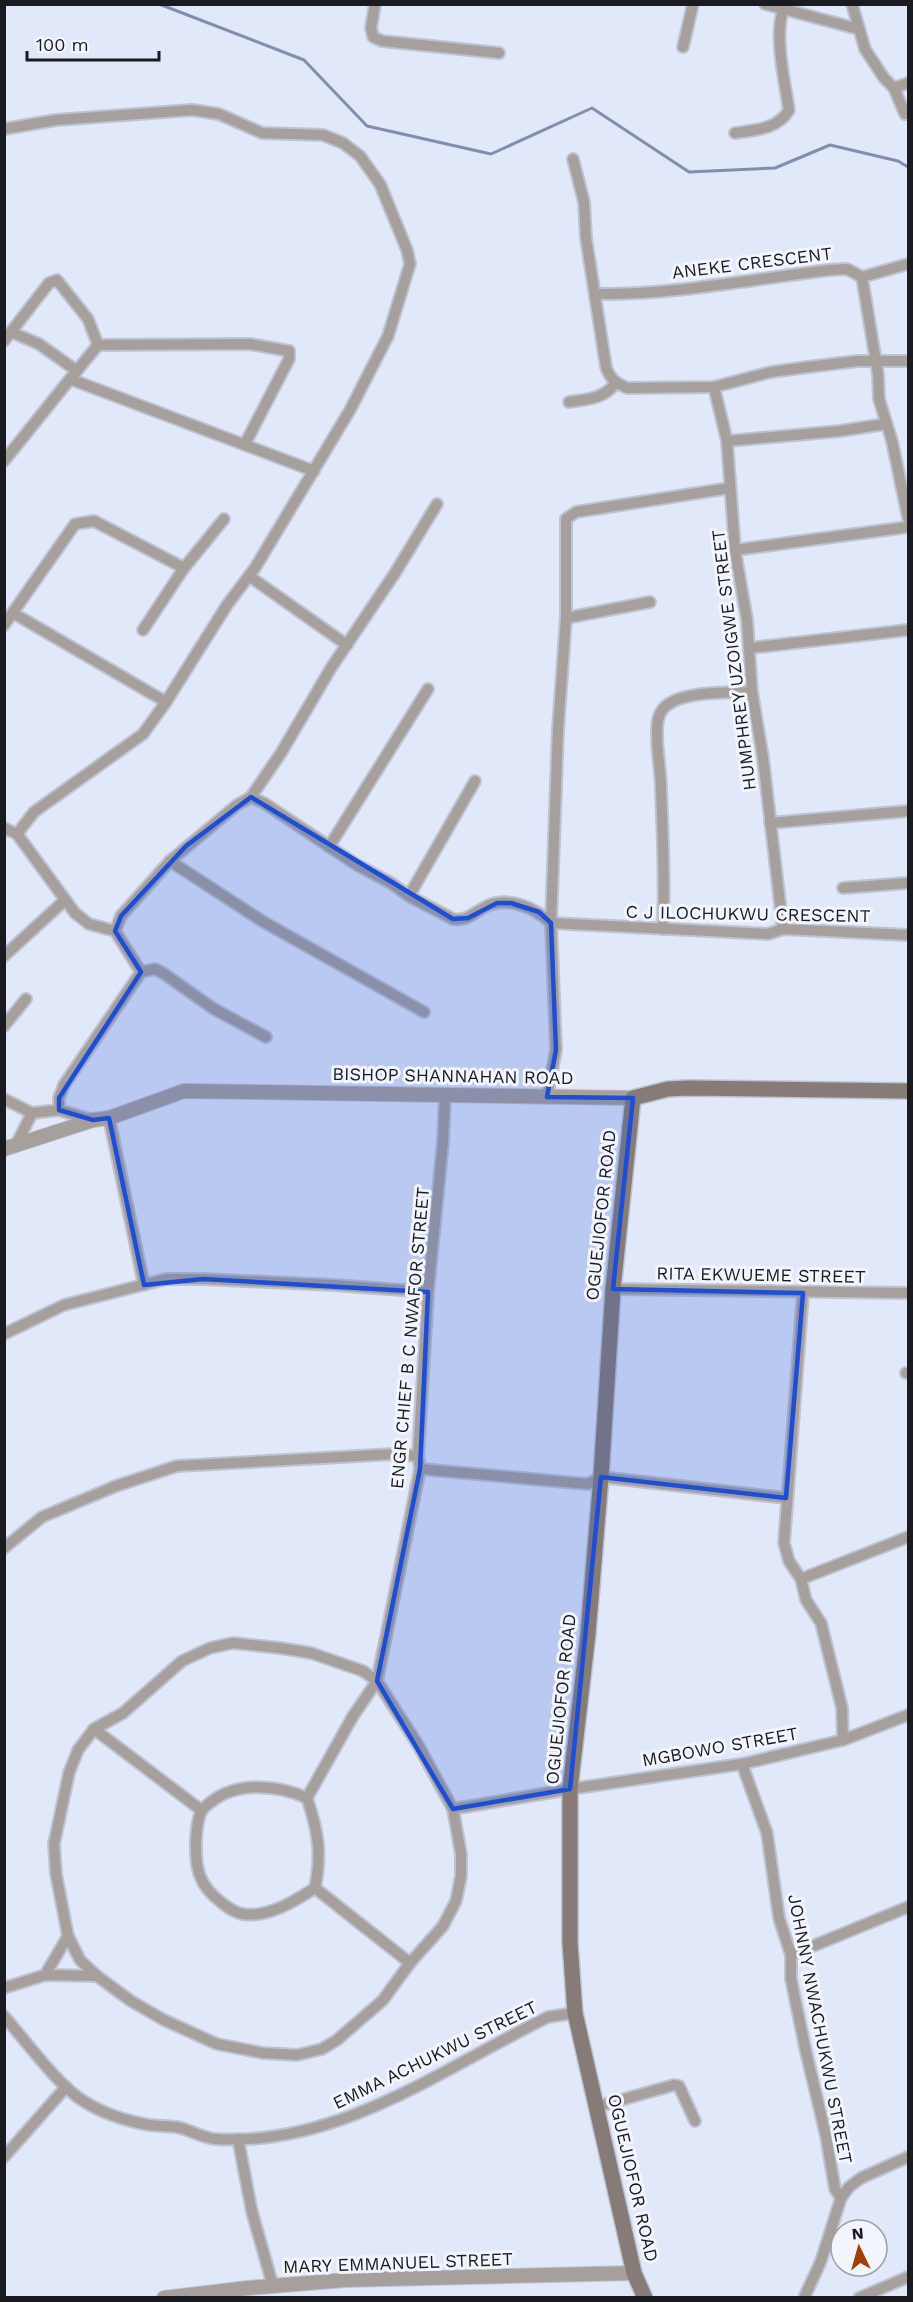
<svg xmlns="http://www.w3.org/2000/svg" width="913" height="2302" font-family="'Work Sans',sans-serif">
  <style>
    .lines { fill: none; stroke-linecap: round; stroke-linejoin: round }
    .stream { stroke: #818ead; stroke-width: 3 }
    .minor-casing { stroke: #bdc3d2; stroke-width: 14 }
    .tertiary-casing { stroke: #bdc3d2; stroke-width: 16 }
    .secondary-casing { stroke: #bdc3d2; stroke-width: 18 }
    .minor { stroke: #a79f9b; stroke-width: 10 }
    .tertiary { stroke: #a79f9b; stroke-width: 14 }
    .secondary { stroke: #877b77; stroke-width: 15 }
    .marked { fill: #1d4ed8; fill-opacity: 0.2; stroke: #1d4ed8; stroke-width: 4.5; stroke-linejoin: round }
    .labels { text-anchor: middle; stroke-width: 6; stroke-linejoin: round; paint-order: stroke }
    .street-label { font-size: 18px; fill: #191b21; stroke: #f2f5fc }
  </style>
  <rect width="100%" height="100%" fill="#e1e8f9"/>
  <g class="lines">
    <path class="stream" d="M159 4 304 60 367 126 491 154 592 108 689 172 775 168 830 145 898 161 908 167"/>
    <g class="minor-casing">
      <g id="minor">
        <path d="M375 4 371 28 373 37 382 41 499 53"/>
        <path d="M765 4 858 29"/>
        <path d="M852 4 865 49 884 78 894 88 905 114"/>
        <path d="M683 47 693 4"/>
        <path d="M894 88 908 83"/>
        <path d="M4 129 56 120 192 110 219 114 262 133 323 135 343 143 360 156 380 184 407 250 410 264 388 336 350 410 255 568 227 605 166 702 143 734 34 812 17 834"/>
        <path d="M735 133C756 130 778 129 789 110 785 83 774 36 783 11"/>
        <path d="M573 159 584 202 586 238 606 367C610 379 616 383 627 388L714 387 771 372 808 367 858 361H908"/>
        <path d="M862 277 878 374 879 399 892 441 908 518"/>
        <path d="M862 277 908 264"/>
        <path d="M595 294C674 295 752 279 830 270L847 269 862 277"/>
        <path d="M11 332 39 344 77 371"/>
        <path d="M4 341 49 283 57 280 88 319 98 345"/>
        <path d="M70 379 98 345 250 344 289 351V359L245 444"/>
        <path d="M714 387 727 441 735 550 747 620 752 692 763 758 783 929"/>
        <path d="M569 402C589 399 603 399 616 383"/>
        <path d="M727 441 840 431 885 424"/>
        <path d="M4 461 70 379 314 471"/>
        <path d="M735 550 908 527"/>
        <path d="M249 576 347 645"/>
        <path d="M13 613 166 702"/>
        <path d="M566 618 650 602"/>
        <path d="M4 625 75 524 94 521 184 568"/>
        <path d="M143 630 184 568 224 519"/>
        <path d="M750 648 908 630"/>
        <path d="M251 797 264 803 357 865 391 883 409 896 453 919C467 922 474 912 487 906 509 896 535 908 551 923"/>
        <path d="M770 823 908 811"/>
        <path d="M4 828 17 834 75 913 89 924 115 931 141 972"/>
        <path d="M329 847 428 689"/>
        <path d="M170 861 262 921 424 1012"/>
        <path d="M843 888 908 883"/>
        <path d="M409 896 475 781"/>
        <path d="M551 923 768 934 783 929 908 935"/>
        <path d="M663 929C665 883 663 836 661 790 661 772 657 754 657 735 657 726 657 716 663 709 679 690 729 693 752 692"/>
        <path d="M115 931 121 916 170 861 237 805 251 797 281 753 331 668 395 573 437 504"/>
        <path d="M4 956 64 901"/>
        <path d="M4 1026 26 999"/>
        <path d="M547 1097 556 1050 551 923 558 729 566 618V519L576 512 730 488"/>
        <path d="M4 1099 32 1113 59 1110 93 1120"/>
        <path d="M59 1110V1098L64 1085 141 972 155 969 163 973 214 1009 266 1037"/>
        <path d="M109 1118 144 1285"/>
        <path d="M16 1145 32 1113"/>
        <path d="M613 1289 908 1293"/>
        <path d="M803 1293 784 1543 789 1561 801 1579 806 1600 821 1623 842 1708 843 1740"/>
        <path d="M4 1334 64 1305 166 1279H203L334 1285 428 1292"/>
        <path d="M906 1373H908"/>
        <path d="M420 1469 588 1484 601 1477 786 1498"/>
        <path d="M4 1548 42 1517 116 1486 177 1466 395 1454 418 1456"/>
        <path d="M801 1579 908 1537"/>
        <path d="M94 1729 201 1810"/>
        <path d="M742 1764 767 1833 779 1918 791 1955V1979L806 2052 826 2136 835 2189 841 2198"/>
        <path d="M307 1798C278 1785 237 1781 211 1802 207 1805 203 1808 201 1812 197 1820 197 1830 196 1839 195 1868 198 1885 222 1903 227 1907 236 1913 243 1914 268 1918 295 1901 315 1888"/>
        <path d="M453 1809 570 1789 742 1764 843 1740 908 1715"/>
        <path d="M68 1936 80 1960 97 1976"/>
        <path d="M791 1955 908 1907"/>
        <path d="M410 1963 315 1888C322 1853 318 1831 307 1798L353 1716 377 1681 420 1469 418 1456 428 1292 443 1142 445 1095"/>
        <path d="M4 1988 45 1975 97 1976 131 2001 164 2020 217 2044 263 2053 297 2055 322 2049 337 2040 383 2000 410 1963 443 1926 456 1901 461 1876V1854L453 1809 418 1745 377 1681 363 1671 311 1653 280 1648 233 1643 210 1648 182 1661 123 1713 94 1729 78 1750 69 1773 54 1844 56 1874 68 1936 45 1975"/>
        <path d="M4 2016C25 2040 59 2087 85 2102 104 2114 127 2121 149 2125 158 2126 167 2126 176 2127 189 2129 202 2138 215 2139 338 2147 444 2068 548 2017L575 2013"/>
        <path d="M596 2107 674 2085 679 2086 695 2121"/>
        <path d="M238 2139 252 2212 273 2286"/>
        <path d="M4 2157 66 2087"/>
        <path d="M804 2298 821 2261 841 2198 849 2187 861 2178 908 2157"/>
        <path d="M859 2298 908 2277"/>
      </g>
    </g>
    <g class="tertiary-casing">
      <g id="tertiary">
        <path d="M4 1149 93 1120 109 1118 184 1091 633 1098"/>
        <path d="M164 2298 248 2288 345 2280 634 2273"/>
      </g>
    </g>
    <g class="secondary-casing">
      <path id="secondary" d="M645 2298 634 2273 575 2013 570 1943V1789L588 1634 601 1477 613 1289 633 1098 668 1089 689 1088 908 1091"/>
    </g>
    <use href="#minor" class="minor"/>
    <use href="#tertiary" class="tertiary"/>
    <use href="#secondary" class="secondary"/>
  </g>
  <path class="marked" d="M251 797 453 919 468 918 497 903H511L539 912 551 923 556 1050 547 1097 633 1098 613 1289 803 1293 786 1498 601 1477 570 1789 453 1809 377 1681 420 1469 428 1292 203 1279 144 1285 109 1118 93 1120 59 1110V1098L141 972 115 931 121 916 186 846Z"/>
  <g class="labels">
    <g class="street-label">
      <text transform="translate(752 263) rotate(-7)" y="6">ANEKE CRESCENT</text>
      <text transform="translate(734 660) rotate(-97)" y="6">HUMPHREY UZOIGWE STREET</text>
      <text transform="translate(748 914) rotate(1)" y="6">C J ILOCHUKWU CRESCENT</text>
      <text transform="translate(453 1076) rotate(1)" y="6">BISHOP SHANNAHAN ROAD</text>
      <text transform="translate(601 1215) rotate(-84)" y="6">OGUEJIOFOR ROAD</text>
      <text transform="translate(761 1275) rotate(1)" y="6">RITA EKWUEME STREET</text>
      <text transform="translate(410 1338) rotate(-85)" y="6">ENGR CHIEF B C NWAFOR STREET</text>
      <text transform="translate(561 1699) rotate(-84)" y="6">OGUEJIOFOR ROAD</text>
      <text transform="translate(720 1747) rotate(-10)" y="6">MGBOWO STREET</text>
      <text transform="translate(820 2029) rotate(79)" y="6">JOHNNY NWACHUKWU STREET</text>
      <text transform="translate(435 2055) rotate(-26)" y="6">EMMA ACHUKWU STREET</text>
      <text transform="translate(633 2178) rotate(77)" y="6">OGUEJIOFOR ROAD</text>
      <text transform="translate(398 2263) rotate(-2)" y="6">MARY EMMANUEL STREET</text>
    </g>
  </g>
  <rect width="913" height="2302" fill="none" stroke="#191b21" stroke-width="12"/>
  <g transform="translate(859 2248) rotate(355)"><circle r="28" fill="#f2f5fc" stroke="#9b9ea4" stroke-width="1.5"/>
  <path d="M0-4.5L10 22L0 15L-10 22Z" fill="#a23f04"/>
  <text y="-9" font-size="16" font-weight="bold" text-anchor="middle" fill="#191b21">N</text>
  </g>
  <path d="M27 51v9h132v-9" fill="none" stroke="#191b21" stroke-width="3"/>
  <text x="36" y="51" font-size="18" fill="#191b21" stroke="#f2f5fc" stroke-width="4.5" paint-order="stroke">100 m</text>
</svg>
